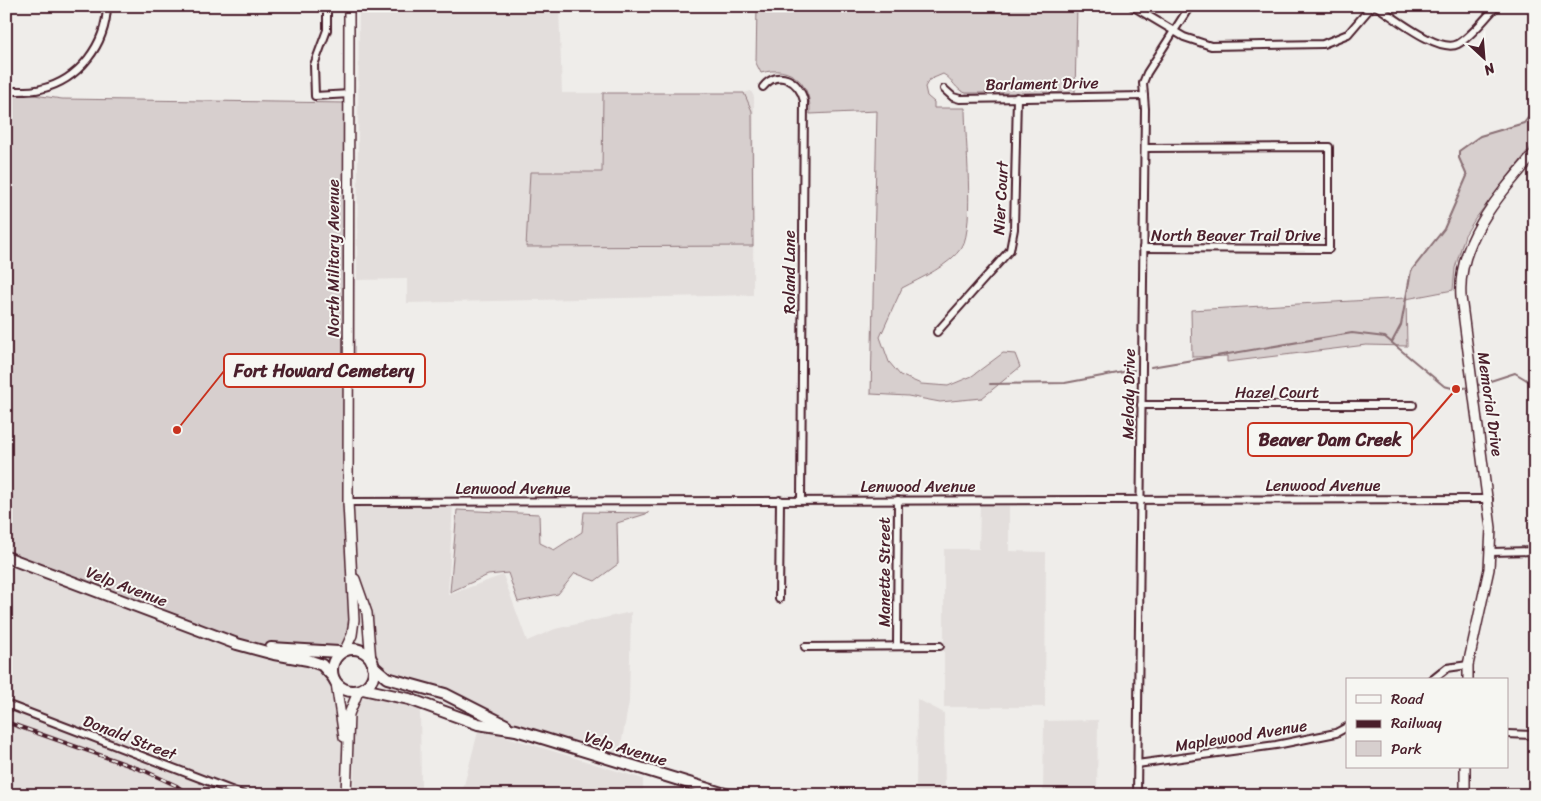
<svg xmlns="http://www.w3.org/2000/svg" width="1541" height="801" font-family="Sriracha,sans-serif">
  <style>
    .built { fill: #e3dedc }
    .green { fill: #d7cfce; stroke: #90777c }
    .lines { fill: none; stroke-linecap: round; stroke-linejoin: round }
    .stream { stroke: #8a6f74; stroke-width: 2 }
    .street-casing { stroke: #4a1f2b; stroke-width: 10 }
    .secondary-casing { stroke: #4a1f2b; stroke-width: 12 }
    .primary-casing { stroke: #4a1f2b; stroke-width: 14 }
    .street { stroke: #f6f6f2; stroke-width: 6 }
    .secondary { stroke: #f6f6f2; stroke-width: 9 }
    .primary { stroke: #f6f6f2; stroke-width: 10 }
    .rail-casing { stroke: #4a1f2b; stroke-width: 4 }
    .rail { stroke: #f6f6f2; stroke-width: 2; stroke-dasharray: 5.5; stroke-linecap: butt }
    .labels { text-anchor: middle; stroke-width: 4; stroke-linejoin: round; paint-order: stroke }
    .street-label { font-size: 16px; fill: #4a1f2b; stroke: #f6f6f2 }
    .leader { fill: none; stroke: #c8321e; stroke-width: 2 }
    .callout-dot { fill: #c8321e; stroke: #f6f6f2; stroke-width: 2 }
    .callout { fill: #f6f6f2; stroke: #c8321e; stroke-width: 2 }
    .callout-label { font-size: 18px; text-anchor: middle; font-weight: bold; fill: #4a1f2b }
  </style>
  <rect width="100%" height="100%" fill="#efedea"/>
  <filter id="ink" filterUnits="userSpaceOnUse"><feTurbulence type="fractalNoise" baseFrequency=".02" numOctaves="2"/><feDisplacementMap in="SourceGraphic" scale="10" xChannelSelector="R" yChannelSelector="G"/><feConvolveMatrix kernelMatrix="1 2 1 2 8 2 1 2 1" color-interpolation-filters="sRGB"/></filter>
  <g filter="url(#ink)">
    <g class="built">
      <path d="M359 6H559L562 93H744L751 91 754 97 753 295 407 303V279L357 280Z"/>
      <path d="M348 502H453L448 595 503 575 527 641 555 629 631 612 629 702 618 762 516 730 445 694 387 678 373 666 367 613 352 569Z"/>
      <path d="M980 506H1009V551L1046 552 1045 707H944V549H979Z"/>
      <path d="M6 557 308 660 332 676 347 758 346 795H6Z"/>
      <path d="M371 695 420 706 421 789H463L479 728 643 779V795H354V710L360 700Z"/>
      <path d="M917 699 944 713 945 795H916Z"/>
      <path d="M1098 720 1097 795H1043L1044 721Z"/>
    </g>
    <g class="green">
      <path d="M757 6H1077L1075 93H966C955 90 953 79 943 74L929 80 925 87 927 96 934 102V108H965C965 136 975 226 962 247 949 266 921 278 902 288L880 337 889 362 900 375 921 384 948 386 972 376 1003 353 1015 354 1020 367 982 398 940 402 908 396 871 394 877 111 810 114C812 84 791 64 761 73L756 63Z"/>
      <path d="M6 91 62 99 348 103 354 620 345 650 274 648 237 644 6 557Z"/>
      <path d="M603 93H744L752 111 753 246 526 247 530 172H602Z"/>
      <path d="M1535 109V142L1475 219 1465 235 1455 268 1453 290 1406 299 1407 346 1366 345 1227 362V356L1192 357 1191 310 1406 298 1411 271 1444 229 1467 176 1459 158V151L1480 136 1524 123Z"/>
      <path d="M457 510 539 514 540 543 554 550 582 532 584 512 649 513 617 523 618 564 595 581 575 573 558 594 518 602 508 573 488 575 450 592Z"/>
    </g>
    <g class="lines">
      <g class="stream">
        <path d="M1392 342 1401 325 1411 271 1444 229 1467 176 1459 158V151L1480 136 1524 123 1535 109"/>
        <path d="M1151 367 1352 333 1385 337 1444 386 1456 389 1471 387"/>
        <path d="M990 384 1065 383 1134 370"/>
        <path d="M1475 386 1515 373 1535 385"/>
      </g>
      <g class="street-casing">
        <g id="street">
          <path d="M327 6V30L314 65 315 96 350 94"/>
          <path d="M1132 6 1184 37 1211 46 1323 44 1348 34 1372 6"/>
          <path d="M1376 6C1394 17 1439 54 1458 44 1472 36 1485 18 1497 6"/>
          <path d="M763 87C778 68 800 81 804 101L801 500"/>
          <path d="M944 89 953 97 960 99 1144 96"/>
          <path d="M6 91C17 91 31 92 41 89 79 80 106 45 107 6"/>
          <path d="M1143 248 1329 249V147L1145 148"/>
          <path d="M937 332 1010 250 1014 229 1017 97"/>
          <path d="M1141 405H1413"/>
          <path d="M348 502 1489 499"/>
          <path d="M1491 552 1535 551"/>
          <path d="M779 599 780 500"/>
          <path d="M897 645 898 500"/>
          <path d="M805 647 940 646"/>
          <path d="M1432 680 1447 668 1468 665"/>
          <path d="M6 704 244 795"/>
          <path d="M1507 734 1535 735"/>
          <path d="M1137 764 1276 745 1336 733 1347 727"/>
          <path d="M1137 795 1145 109 1143 83 1147 73 1190 6"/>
        </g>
      </g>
      <g class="secondary-casing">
        <g id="secondary">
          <path d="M355 579 367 613 371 661"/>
          <path d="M345 650 352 635 354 620 348 502 349 6"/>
          <path d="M1468 680V665L1489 569 1491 528 1461 297C1457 241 1500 194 1535 153"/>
          <path d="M336 683 344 737"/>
          <path d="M1465 767V795"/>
          <path d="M346 795 349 714 358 692"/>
        </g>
      </g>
      <g class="primary-casing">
        <g id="primary">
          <path d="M6 557 237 644 274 654 308 660 322 665 332 676"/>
          <path d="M271 648 339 652"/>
          <circle cx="353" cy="670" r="21"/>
          <path d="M373 666 387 678 445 694 506 725"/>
          <path d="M363 689 409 699 478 724 516 730 728 795"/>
        </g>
      </g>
      <use href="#street" class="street"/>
      <use href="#secondary" class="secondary"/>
      <use href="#primary" class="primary"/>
      <g class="rail-casing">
        <path id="rail" d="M6 722 145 771 177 786 189 795"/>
      </g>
      <use href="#rail" class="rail"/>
    </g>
  </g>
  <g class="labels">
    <g class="street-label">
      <text transform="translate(1042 83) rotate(-1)" y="6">Barlament Drive</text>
      <text transform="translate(1000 198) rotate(-87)" y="6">Nier Court</text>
      <text x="1236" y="241">North Beaver Trail Drive</text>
      <text transform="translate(333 258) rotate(-90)" y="6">North Military Avenue</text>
      <text transform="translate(789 272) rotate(-90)" y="6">Roland Lane</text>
      <text x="1277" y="398">Hazel Court</text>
      <text transform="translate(1128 394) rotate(-89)" y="6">Melody Drive</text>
      <text transform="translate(1491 404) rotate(82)" y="6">Memorial Drive</text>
      <text x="1323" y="491">Lenwood Avenue</text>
      <text x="918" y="492">Lenwood Avenue</text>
      <text x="513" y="494">Lenwood Avenue</text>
      <text transform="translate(884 572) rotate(-90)" y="6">Manette Street</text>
      <text transform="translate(127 586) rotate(21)" y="6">Velp Avenue</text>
      <text transform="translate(1241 735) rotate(-9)" y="6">Maplewood Avenue</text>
      <text transform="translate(130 737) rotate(21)" y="6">Donald Street</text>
      <text transform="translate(626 748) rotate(17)" y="6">Velp Avenue</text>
    </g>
  </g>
  <path class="leader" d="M177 430L224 371M1456 389L1412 440"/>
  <g class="callout-dot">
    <circle cx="177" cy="430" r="5"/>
    <circle cx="1456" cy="389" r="5"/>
  </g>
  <g class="callout">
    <rect x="224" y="354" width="201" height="33" rx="5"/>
    <rect x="1248" y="423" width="164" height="33" rx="5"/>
  </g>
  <g class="callout-label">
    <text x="324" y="377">Fort Howard Cemetery</text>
    <text x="1330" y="446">Beaver Dam Creek</text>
  </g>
  <rect width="1541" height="801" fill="none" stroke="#f6f6f2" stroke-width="25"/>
  <rect x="12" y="12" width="1516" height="776" fill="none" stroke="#4a1f2b" stroke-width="2" filter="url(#ink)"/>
  <rect x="1346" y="678" width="162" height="90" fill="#f6f6f2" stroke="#b1a0a2"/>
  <rect x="1356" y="695" width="25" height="8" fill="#f6f6f2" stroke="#b1a0a2"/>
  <text x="1391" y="704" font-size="15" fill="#4a1f2b">Road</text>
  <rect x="1356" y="720" width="25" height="8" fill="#4a1f2b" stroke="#b1a0a2"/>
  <text x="1391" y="728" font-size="15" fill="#4a1f2b">Railway</text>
  <rect x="1356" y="741" width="25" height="15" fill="#d7cfce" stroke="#b1a0a2"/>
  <text x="1391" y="754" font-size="15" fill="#4a1f2b">Park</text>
  <g transform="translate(1484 58) rotate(154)" stroke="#f6f6f2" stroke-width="4" paint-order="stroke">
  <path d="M0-4L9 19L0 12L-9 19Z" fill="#4a1f2b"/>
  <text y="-8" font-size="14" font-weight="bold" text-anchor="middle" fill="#4a1f2b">N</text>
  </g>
</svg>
